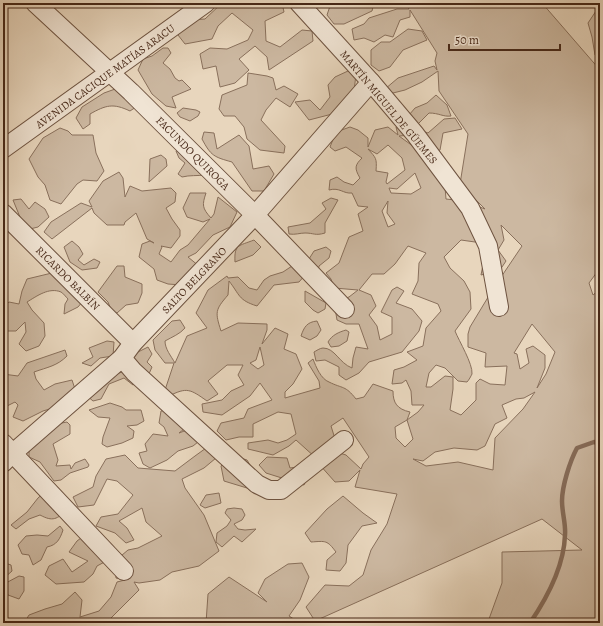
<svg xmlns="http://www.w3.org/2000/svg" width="603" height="626" font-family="Alegreya,serif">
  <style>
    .green { fill: #ccb8a1; stroke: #89705c; fill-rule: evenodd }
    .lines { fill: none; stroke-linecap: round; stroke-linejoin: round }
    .stream { stroke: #866c59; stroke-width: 4.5 }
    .minor-casing { stroke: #6e5340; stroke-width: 20 }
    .minor { stroke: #f0e4d4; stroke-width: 18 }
    .labels { text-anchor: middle; stroke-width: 3; stroke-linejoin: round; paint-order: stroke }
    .street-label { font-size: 11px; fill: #462717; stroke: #f0e4d4 }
  </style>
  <rect width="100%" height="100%" fill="#e8d6bd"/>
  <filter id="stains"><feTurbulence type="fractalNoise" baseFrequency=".005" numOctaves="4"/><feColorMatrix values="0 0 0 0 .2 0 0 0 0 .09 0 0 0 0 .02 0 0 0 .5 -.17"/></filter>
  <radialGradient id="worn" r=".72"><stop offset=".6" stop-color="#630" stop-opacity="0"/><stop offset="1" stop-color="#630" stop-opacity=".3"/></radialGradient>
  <g class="green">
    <path d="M222 3 243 5 282 3 284 12 265 21 266 41 280 47 302 30 312 31 313 41 269 70 267 57 255 46 239 59 249 70 235 83 220 87 216 66 203 69 200 54 210 48 227 49 248 40 253 30 232 13 218 26 212 39 185 44 178 35 190 20 205 19Z"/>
    <path d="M334 3H374L372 11 344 24H334L327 15 330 6Z"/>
    <path d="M405 3H542L600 70V268L589 283 593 295 600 289V310L599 311H600V623H477L489 619 502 583V552L582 550 542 519 315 621 306 607 325 585 349 586 363 575 371 550 387 524 397 494 355 487 360 470 349 481 335 482 319 464 313 465 304 485 266 473 259 465 267 457 287 458 290 468 297 467 316 458 296 440 289 446 273 455 248 449V443L268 440 278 443 287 440 296 434 291 414 278 412 253 424V437H239L226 440 217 431 221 423 244 418 248 409 272 400 260 383 250 396 222 415 203 412 202 404 222 400 231 391 244 385 238 375 243 365H227L209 380 208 381 218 394 207 401C190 389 187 387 169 396L165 390 174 363H165L155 350 153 340 172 321 180 320 185 328C180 334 172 337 165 341 165 349 171 356 175 363L187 336 207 328 196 313 208 290 227 276 228 278 238 277 249 288 257 290 264 280 270 276 283 272 298 262 306 274 299 282 274 285 257 306C238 300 240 295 229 281L228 295C215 310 215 312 221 331L238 323 267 324V330L262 344 275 328 288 334 284 349 296 354 302 369 293 384 285 392V398L320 388 319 381 308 363 313 359C316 367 321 379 329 382 343 389 345 385 356 399L364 397 373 384 393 391C393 403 397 409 410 412L407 420 418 412 424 405H412L411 391 406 380 402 383 392 384 394 370 404 367 417 360 407 352 423 346 426 328 441 311 438 304 412 294 418 281 419 263 426 253 408 246 395 264 384 274H372L359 290 371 295 376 306 369 315 377 326 380 340 392 334V317L381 312 392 290 397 287 404 291 396 303 412 309 422 321 419 331 402 352 369 362 359 373 346 380 339 375V367L325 360 316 361 314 352C316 351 320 348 323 348 335 348 339 363 352 368L353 358 356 347 368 349 359 324H346L337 320 335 308 341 300 349 297 358 290 334 288 331 279 326 273 339 263 349 237 363 231 358 214 368 207 358 206 352 193C343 194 340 187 329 190L330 180 337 177 344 182 353 185 360 178C354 168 355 165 362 158L346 147 335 151 330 147 336 132 350 127 358 130 368 138V147L375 130 388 127 398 135 396 127 409 126 428 133 444 119 455 118 462 129 443 133 440 150 427 156 412 135 399 136 421 152 445 187 446 199 464 201 485 209 460 184 468 134 439 91 438 71 422 82 405 90 389 94 385 89 398 78 434 66 437 70 435 61 437 53 410 10V17L400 20 393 37 385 35 374 42 364 38 354 40 352 29 364 24 369 18 397 9H409ZM388 145 402 158 405 170 387 184 386 182 388 173 376 171C377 158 376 158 368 149L377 154ZM415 173 421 188 411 194 391 193 389 188 397 189ZM388 201 387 213 395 224 388 227 382 211ZM501 225 522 246 493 289 470 327 468 334V347L486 353 485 367 507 366 505 385 490 384 480 379 476 383V400L461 415 450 410 453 389V377L445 376 431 387H426L429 373 436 365 445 368 458 381 467 382C469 380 471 376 472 374 473 364 459 341 455 331L471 309 470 292 464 281 450 268 444 257 461 240 482 243 484 260 481 275 500 270 506 261 498 250 504 240ZM532 324 555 352 546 374 537 388 545 368V355L533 346 526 349 529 363 520 369 517 354 514 353ZM260 347 264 365 258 369 250 363 256 360ZM535 392 523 409 495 438 493 470 458 462 426 466 413 459 423 461 435 452 454 448 477 450 485 446 495 424 507 418 502 405 516 399 524 398ZM343 418 369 457 363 464 361 469 346 455 333 451 336 442 331 426ZM407 420 413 439 405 447 396 438 395 427Z"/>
    <path d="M600 5V56L595 55 592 37 588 23Z"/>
    <path d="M408 29 422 31 427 40 403 50 390 67 379 71 371 65V50L381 42H390Z"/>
    <path d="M163 48H168L171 53 163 63 170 69 175 78 179 81 182 80 191 89 172 97 176 108 166 106 152 94 138 70 143 59 152 56Z"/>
    <path d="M348 71 356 74 353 100 340 112 309 120 295 102 310 100 320 110 330 97 328 85 335 77Z"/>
    <path d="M248 73 267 76 273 78 276 90 284 86 298 94 290 107 276 98 266 110 261 120 285 146 284 153 260 150 247 139 244 127 235 116H224L219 109 222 95 247 85Z"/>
    <path d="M118 88 139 105 130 111C113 103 106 105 90 114V124L83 129 76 118 82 107 104 93Z"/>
    <path d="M436 95 447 105 451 116C443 117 439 113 429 113L418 124 409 115 415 108 427 103Z"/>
    <path d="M183 108 196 110 200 112 198 116 190 121 180 117 177 113Z"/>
    <path d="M60 128 68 131 72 135H93L96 153 104 171 97 181 83 180 77 184 61 204 50 200 45 185 38 177 29 159 43 138Z"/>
    <path d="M204 132 214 133 217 149 239 135 249 146 253 169 269 166 274 174 264 191H252L232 162C214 157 211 156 202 139Z"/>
    <path d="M185 149 205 175C197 176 190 175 182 177L178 174 185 163 179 158 176 151Z"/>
    <path d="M161 155 166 159 167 166 149 182 150 159Z"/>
    <path d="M119 172 123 178 125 197 130 186 142 191 171 188 176 193 175 202 166 208 172 219 180 230V236L171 248 161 246 162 247 159 254 171 262 180 250 188 245 210 219 203 222 187 217 183 208 190 193H206C202 205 202 208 211 218L214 214 218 197 237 212 230 227 213 235 196 253 188 257 205 271 195 286 168 284 157 280 154 269 139 257 142 244 150 241 154 243 147 239 136 213 125 222 124 225H107L94 213 92 208 52 239 44 232 51 222 81 203 92 207 89 201 103 181Z"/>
    <path d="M331 198 338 200 325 223V233C315 236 314 233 305 233 300 233 295 235 289 234L288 227 310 223 326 209 322 203Z"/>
    <path d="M21 199 29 209 35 202 45 209 49 217 38 227 30 229 22 222 13 200Z"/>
    <path d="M254 240 261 247 253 255 235 262C234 244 239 246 254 240Z"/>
    <path d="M72 241 79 247 83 254 78 260 84 265 94 259 100 262 97 268 82 270 70 262 64 247Z"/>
    <path d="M326 247 331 251 329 258 319 266 318 272 309 259 314 251Z"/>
    <path d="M117 266H124L125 277 142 284V293L138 303 126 305 117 313 112 312 108 302 98 292Z"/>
    <path d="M56 272 83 301 78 307 64 314 65 304 68 299C66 297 63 293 61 292 49 287 37 296 27 302L32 310 44 323 45 336 39 346 26 351 19 344 26 332 25 322 16 331H4L3 333V307L9 302 19 304 22 291 27 279Z"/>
    <path d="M305 291 326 303 325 309 318 313 313 310 305 302Z"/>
    <path d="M317 321 321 330 317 336 310 340 301 336C304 327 307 322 317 321Z"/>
    <path d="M346 330 349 332 347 341 339 346 331 347 328 342C332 335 339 332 346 330Z"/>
    <path d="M107 341 114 342 113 356 100 358 91 366 82 363 93 357 89 348Z"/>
    <path d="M148 347 152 354 147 362 152 367 148 376 130 359 138 352Z"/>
    <path d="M65 350 67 356C57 366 48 367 34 372L36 379 44 390 55 384 72 380 77 395 66 404 43 411 23 421 13 417 18 405 15 402 3 408V374L18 376 27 363Z"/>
    <path d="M122 372 139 380 133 385 124 378 109 384 101 399 93 401 86 395 111 376Z"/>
    <path d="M110 403 122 407 126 410H141L144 421 137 425 127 426 134 431 133 438 122 443 107 447 102 444 103 437 110 418 98 417 89 410Z"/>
    <path d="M169 409 193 422 179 433 195 427 208 434 193 446 178 451 167 460 150 468 143 464 139 453 147 451 145 444 153 434 168 436 164 427 159 423 161 411Z"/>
    <path d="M67 422 70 425V434L53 444 58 460 56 466 70 465 71 469 75 463 85 459 89 465 88 467 70 473 61 480 54 481 40 462 29 457V444L51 425Z"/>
    <path d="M213 443 216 458 204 468 182 479 185 488 204 515 219 551 199 566 172 572 160 580 139 583 134 582 139 590 106 623H82L80 618 72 621 74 623H24L29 615 45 609 62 604 75 592 82 600 80 617 99 611 111 597 117 582 125 580 116 578 115 561 128 550 138 548 162 536 146 522 142 508 119 521 127 528 134 540 126 543 115 533 96 526 101 517 118 514 133 495 117 481 107 479 94 505 78 507 73 497 93 487 96 476 106 459 125 455 138 468 175 471 195 456Z"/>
    <path d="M231 455 247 460 264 488 255 494 247 488 224 481 221 466Z"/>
    <path d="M46 491 67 510C57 519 53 522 40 515L29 519 16 529 11 525 27 512 38 498Z"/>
    <path d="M219 493 221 503 205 508 200 505 206 495Z"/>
    <path d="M343 496 363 513 377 523 362 526 348 545 346 563 340 571 326 570 327 560 336 552C327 540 326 541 311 542L305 533 327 509Z"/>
    <path d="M234 508 242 509 245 515 242 520 234 524 238 529 245 530 256 529 242 542 234 536 222 547 216 542 217 533 227 526 231 520 225 513 227 509Z"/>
    <path d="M60 526 63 530C60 539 57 545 47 547L41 560 33 565 29 555 22 554 18 545 26 536 37 535 48 536Z"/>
    <path d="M85 535 112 558 97 566 93 574 84 582 56 584 45 575 49 566 63 559 72 572 88 561 69 552 77 541Z"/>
    <path d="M5 563 11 565 12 571 3 579V564Z"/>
    <path d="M302 563 309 577 300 600 289 616 300 623H206L208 594 229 577 267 602 258 593 265 579 288 564Z"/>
    <path d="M19 576 24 577V591L19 599 8 595 4 584Z"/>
  </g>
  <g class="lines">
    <path class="stream" d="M530 623C547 598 564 566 565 535 566 524 562 513 562 501 562 486 570 461 577 448L594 442 600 443"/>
    <g class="minor-casing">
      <g id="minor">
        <path d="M35 3 131 92 255 215 345 309"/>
        <path d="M299 3 371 82 415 134 470 208 488 246 499 307"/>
        <path d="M3 149 206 3"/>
        <path d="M3 213 133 343"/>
        <path d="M122 358 134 372 257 484 269 490H281L344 440"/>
        <path d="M3 443 124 571"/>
        <path d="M3 463 13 453 122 358 133 343 255 215 371 82"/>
      </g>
    </g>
    <use href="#minor" class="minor"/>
  </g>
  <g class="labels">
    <g class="street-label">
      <text transform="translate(105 76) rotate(-36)" y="4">AVENIDA CACIQUE MATÍAS ARACU</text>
      <text transform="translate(389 107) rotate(50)" y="4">MARTÍN MIGUEL DE GÜEMES</text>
      <text transform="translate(193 153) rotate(45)" y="4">FACUNDO QUIROGA</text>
      <text transform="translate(68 278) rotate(45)" y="4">RICARDO BALBÍN</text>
      <text transform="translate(194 280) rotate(-46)" y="4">SALTO BELGRANO</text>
    </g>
  </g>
  <rect width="603" height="626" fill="none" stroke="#e8d6bd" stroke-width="16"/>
  <rect x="4" y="4" width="595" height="618" fill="none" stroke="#462717" stroke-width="2"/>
  <rect x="8" y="8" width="587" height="610" fill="none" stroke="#462717"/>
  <path d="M449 44v6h111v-6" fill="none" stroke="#462717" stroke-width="2"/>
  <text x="455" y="44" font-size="12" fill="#462717" stroke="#f0e4d4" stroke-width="3" paint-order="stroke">50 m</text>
  <rect width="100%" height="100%" filter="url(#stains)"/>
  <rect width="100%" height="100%" fill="url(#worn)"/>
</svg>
